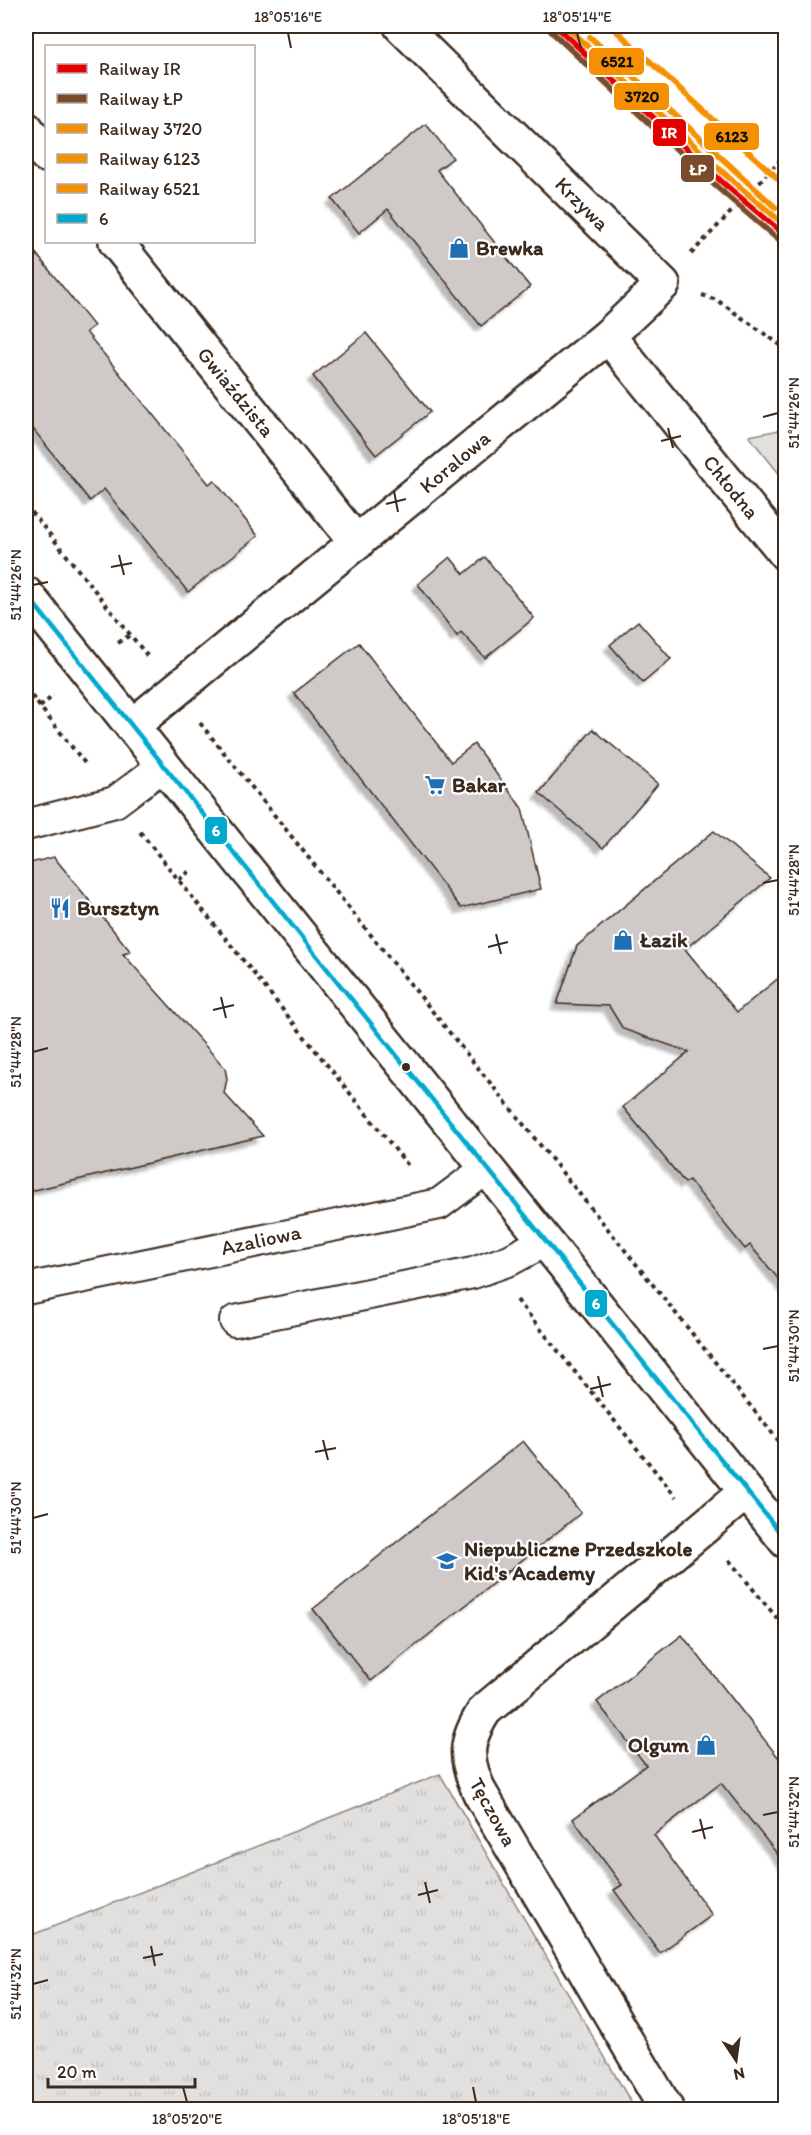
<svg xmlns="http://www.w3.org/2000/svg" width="811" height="2135" font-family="Itim,sans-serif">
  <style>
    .grass { fill: url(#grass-tufts); stroke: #8e857e; stroke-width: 1.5 }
    .green { fill: #e2e0de; stroke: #8e857e; stroke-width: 1.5 }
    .building { fill: #cfcac7; stroke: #3b2a1e; stroke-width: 1.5; filter: url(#shadow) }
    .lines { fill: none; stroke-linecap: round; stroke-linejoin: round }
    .service-casing { stroke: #3b2a1e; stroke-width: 34 }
    .minor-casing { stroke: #3b2a1e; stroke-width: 38 }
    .tertiary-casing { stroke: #3b2a1e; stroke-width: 38 }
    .path { stroke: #3b2a1e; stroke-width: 4; stroke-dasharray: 4.5 4.5; stroke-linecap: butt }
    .service { stroke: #fff; stroke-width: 30 }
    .minor { stroke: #fff; stroke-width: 33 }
    .tertiary { stroke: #fff; stroke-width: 33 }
    .bus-1-casing { stroke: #fff; stroke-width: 9 }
    .bus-1 { stroke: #00a9ce; stroke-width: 4.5 }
    .rail-1-casing { stroke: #fff; stroke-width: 10 }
    .rail-2-casing { stroke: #fff; stroke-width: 10 }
    .rail-3-casing { stroke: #fff; stroke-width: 10 }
    .rail-4-casing { stroke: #fff; stroke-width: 10 }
    .rail-5-casing { stroke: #fff; stroke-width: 10 }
    .rail-1 { stroke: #e50000; stroke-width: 6 }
    .rail-2 { stroke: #7a4b2a; stroke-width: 6 }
    .rail-3 { stroke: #f59002; stroke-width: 6 }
    .rail-4 { stroke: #f59002; stroke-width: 6 }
    .rail-5 { stroke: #f59002; stroke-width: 6 }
    .ticks { fill: none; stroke: #3b2a1e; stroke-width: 2 }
    .bus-dot { fill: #3b2a1e; stroke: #fff; stroke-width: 2 }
    .labels { text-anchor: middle; stroke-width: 4.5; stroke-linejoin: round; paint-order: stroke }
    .street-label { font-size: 21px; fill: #3b2a1e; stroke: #fff }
    .poi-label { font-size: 21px; font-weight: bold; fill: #3b2a1e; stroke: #fff; text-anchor: start }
    .line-badge { stroke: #fff; stroke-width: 2 }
    .badge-label { font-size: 16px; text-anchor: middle; font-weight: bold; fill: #fff }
    .pale-badge-label { font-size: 16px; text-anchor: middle; font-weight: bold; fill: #111 }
    .neatline { fill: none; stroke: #3b2a1e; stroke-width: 2 }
    .ticks-label { font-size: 15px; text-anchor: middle; fill: #3b2a1e }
  </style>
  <defs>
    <pattern id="grass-tufts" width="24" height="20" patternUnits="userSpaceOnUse" patternTransform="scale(1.5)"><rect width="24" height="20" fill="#e2e0de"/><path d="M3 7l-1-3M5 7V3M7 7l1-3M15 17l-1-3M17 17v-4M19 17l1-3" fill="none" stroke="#c3c0be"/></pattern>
    <filter id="shadow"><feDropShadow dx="-5.5" dy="5.5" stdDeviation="1.5" flood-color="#0004"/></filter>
  </defs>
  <rect width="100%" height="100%" fill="#fff"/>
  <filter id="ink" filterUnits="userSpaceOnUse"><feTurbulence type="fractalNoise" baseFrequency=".0167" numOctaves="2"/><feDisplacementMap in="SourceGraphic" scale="12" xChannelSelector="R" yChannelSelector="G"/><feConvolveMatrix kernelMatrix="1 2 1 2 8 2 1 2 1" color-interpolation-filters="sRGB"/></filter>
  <g filter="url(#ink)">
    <path class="grass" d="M440 1774 635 2109H26V1920L32 1935Z"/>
    <path class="green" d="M785 429H786L785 481 749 436Z"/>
    <g class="building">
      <path d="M426 124 453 158 437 170 530 287 481 326 388 209 359 233 332 199Z"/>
      <path d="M26 241 94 326 86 332 209 484 214 480 258 536 188 592 104 489 90 501 26 420Z"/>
      <path d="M366 333 430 412 376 455 313 376Z"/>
      <path d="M450 557 464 574 485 557 534 618 485 658 461 632 457 636 418 584Z"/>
      <path d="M638 621 671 659 643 683 610 645Z"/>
      <path d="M359 643 451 762 474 744 522 808 541 889 461 908 294 693Z"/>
      <path d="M593 729 658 784 603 848 539 793Z"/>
      <path d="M714 831 770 878 685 949 737 1012 786 972V1288L750 1245 745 1249 689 1180 685 1183 623 1107 689 1052 623 1029 609 1006 557 1004 577 946Z"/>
      <path d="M54 857 131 952 123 954 225 1068 227 1079 224 1093 263 1136 26 1192V864Z"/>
      <path d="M523 1441 581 1513 371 1681 313 1609Z"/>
      <path d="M682 1635 786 1767V1865L721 1783 654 1835 712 1915 660 1953 614 1890 622 1885 573 1819 646 1765 597 1702Z"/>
    </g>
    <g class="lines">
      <g class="service-casing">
        <g id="service">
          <path d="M26 825 115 802 163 766"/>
          <path d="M26 1289 439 1204 486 1169"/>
          <path d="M235 1321 473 1273 510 1260 545 1241"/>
        </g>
      </g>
      <g class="minor-casing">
        <g id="minor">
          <path d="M26 128 46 155"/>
          <path d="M116 242 357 543"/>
          <path d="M608 336 786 554"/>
          <path d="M132 726 608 336 663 284 401 26"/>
          <path d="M667 2110 480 1793C464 1758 464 1742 485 1710L746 1492"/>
        </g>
      </g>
      <g class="tertiary-casing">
        <path id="tertiary" d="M26 594 786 1541"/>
      </g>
      <g class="path">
        <path d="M691 254 786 154"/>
        <path d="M702 295 717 300 786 349"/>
        <path d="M26 505 149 658"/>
        <path d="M118 643 130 635"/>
        <path d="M26 689 87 766"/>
        <path d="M40 707 54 695"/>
        <path d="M200 723 786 1450"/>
        <path d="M140 832 410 1168"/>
        <path d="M179 880 192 869"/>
        <path d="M517 1300 676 1497"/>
        <path d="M729 1560 786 1629"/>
      </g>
      <use href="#service" class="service"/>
      <use href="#minor" class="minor"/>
      <use href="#tertiary" class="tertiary"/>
      <g class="bus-1-casing">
        <path id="bus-1" d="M26 594 786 1540"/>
      </g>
      <use href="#bus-1" class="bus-1"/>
      <g class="rail-1-casing">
        <path id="rail-1" d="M556 26 723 183 786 236"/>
      </g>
      <g class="rail-2-casing">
        <path id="rail-2" d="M551 31 718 188 781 242"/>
      </g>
      <g class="rail-3-casing">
        <path id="rail-3" d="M566 26 728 177 786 226"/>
      </g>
      <g class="rail-4-casing">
        <path id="rail-4" d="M611 26 786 186"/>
      </g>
      <g class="rail-5-casing">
        <path id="rail-5" d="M590 37 776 208"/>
      </g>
      <use href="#rail-1" class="rail-1"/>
      <use href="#rail-2" class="rail-2"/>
      <use href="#rail-3" class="rail-3"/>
      <use href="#rail-4" class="rail-4"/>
      <use href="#rail-5" class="rail-5"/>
    </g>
  </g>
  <path class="ticks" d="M288 33 291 48M577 33 581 48M763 417 778 413M668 428 673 448M661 441 681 436M394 491 398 512M386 504 406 499M119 555 124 575M111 567 132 563M33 585 48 582M763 883 778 880M496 934 501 954M488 947 508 942M221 997 226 1018M213 1010 234 1005M33 1052 48 1048M763 1349 778 1346M598 1376 603 1397M590 1389 611 1384M323 1440 328 1460M315 1452 336 1448M33 1518 48 1514M763 1815 778 1812M700 1819 705 1839M692 1832 713 1827M425 1882 430 1903M418 1895 438 1890M151 1946 155 1966M143 1958 163 1954M33 1984 48 1980M183 2087 187 2102M473 2087 476 2102"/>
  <defs>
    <g id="shop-bare" transform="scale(1.62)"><path d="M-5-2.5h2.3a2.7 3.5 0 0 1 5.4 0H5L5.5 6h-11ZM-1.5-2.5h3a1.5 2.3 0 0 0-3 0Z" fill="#1f6fb2" stroke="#fff" stroke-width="2.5" paint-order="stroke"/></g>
    <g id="supermarket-bare" transform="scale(1.62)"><path d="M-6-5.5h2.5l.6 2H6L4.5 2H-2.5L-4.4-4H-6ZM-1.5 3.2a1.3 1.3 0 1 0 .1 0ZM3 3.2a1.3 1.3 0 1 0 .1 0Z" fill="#1f6fb2" stroke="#fff" stroke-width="2.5" paint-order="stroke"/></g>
    <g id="restaurant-bare" transform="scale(1.62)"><path d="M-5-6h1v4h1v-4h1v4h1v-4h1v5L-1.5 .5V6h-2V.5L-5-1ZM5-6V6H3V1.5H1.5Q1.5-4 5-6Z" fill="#1f6fb2" stroke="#fff" stroke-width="2.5" paint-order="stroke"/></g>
    <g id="school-bare" transform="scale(1.62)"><path d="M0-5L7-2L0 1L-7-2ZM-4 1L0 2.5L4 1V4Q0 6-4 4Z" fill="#1f6fb2" stroke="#fff" stroke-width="2.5" paint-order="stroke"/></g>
  </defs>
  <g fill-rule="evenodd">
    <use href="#shop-bare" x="459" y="248"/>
    <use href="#supermarket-bare" x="435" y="785"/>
    <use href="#restaurant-bare" x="60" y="908"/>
    <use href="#shop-bare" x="623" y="940"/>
    <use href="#school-bare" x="447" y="1561"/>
    <use href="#shop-bare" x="706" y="1745"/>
  </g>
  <circle class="bus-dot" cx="406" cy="1067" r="5"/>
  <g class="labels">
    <g class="street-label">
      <text transform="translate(582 204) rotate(45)" y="7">Krzywa</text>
      <text transform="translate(236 392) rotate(51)" y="7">Gwiaździsta</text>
      <text transform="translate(455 462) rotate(-40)" y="7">Koralowa</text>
      <text transform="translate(731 487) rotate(51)" y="7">Chłodna</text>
      <text transform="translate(261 1240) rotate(-12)" y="7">Azaliowa</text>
      <text transform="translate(493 1812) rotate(61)" y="7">Tęczowa</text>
    </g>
    <g class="poi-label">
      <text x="476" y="255">Brewka</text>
      <text x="452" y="792">Bakar</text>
      <text x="77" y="915">Bursztyn</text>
      <text x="640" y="947">Łazik</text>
      <text x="464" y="1556">Niepubliczne Przedszkole<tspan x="464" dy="24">Kid's Academy</tspan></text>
      <text x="689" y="1752" text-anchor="end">Olgum</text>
    </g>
  </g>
  <g class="line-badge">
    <rect x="588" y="47" width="57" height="29" rx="6" fill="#f59002"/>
    <rect x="613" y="82" width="57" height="29" rx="6" fill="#f59002"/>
    <rect x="652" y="118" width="35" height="29" rx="6" fill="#e50000"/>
    <rect x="703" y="122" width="57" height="29" rx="6" fill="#f59002"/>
    <rect x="680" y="154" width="35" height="29" rx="6" fill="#7a4b2a"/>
    <rect x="204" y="816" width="24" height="29" rx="6" fill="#00a9ce"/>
    <rect x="584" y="1289" width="24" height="29" rx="6" fill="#00a9ce"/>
  </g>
  <g class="badge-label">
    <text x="669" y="138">IR</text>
    <text x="698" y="175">ŁP</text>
    <text x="216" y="836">6</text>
    <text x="596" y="1309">6</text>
  </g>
  <g class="pale-badge-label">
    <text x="617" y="67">6521</text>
    <text x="642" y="102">3720</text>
    <text x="732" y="142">6123</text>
  </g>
  <rect width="811" height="2135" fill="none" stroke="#fff" stroke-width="66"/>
  <rect x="45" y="45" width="210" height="198" fill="#ffffff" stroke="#b1aaa5" stroke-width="1.5"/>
  <rect x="57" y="64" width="30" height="9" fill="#e50000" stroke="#b1aaa5" stroke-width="1.5"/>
  <text x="99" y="75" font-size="18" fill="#3b2a1e">Railway IR</text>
  <rect x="57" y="94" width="30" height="9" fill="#7a4b2a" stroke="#b1aaa5" stroke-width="1.5"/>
  <text x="99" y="105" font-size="18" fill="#3b2a1e">Railway ŁP</text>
  <rect x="57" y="124" width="30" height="9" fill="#f59002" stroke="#b1aaa5" stroke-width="1.5"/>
  <text x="99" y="135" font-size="18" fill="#3b2a1e">Railway 3720</text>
  <rect x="57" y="154" width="30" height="9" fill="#f59002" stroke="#b1aaa5" stroke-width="1.5"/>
  <text x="99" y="165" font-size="18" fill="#3b2a1e">Railway 6123</text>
  <rect x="57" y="184" width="30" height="9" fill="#f59002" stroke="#b1aaa5" stroke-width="1.5"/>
  <text x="99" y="195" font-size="18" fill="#3b2a1e">Railway 6521</text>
  <rect x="57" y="214" width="30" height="9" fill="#00a9ce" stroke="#b1aaa5" stroke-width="1.5"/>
  <text x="99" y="225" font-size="18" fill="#3b2a1e">6</text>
  <g transform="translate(736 2060) rotate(167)" stroke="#ffffff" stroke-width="4.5" paint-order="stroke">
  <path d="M0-4.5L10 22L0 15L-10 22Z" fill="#3b2a1e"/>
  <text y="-9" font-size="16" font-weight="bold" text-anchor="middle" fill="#3b2a1e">N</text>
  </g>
  <path d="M48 2078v9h147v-9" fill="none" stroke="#3b2a1e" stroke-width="3"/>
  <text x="57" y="2078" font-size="18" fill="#3b2a1e" stroke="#ffffff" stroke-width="4.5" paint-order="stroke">20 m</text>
  <rect x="33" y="33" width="745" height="2069" class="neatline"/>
  <g class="ticks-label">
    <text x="288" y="22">18°05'16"E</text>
    <text x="577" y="22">18°05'14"E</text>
    <text transform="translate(794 413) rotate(-90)" y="5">51°44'26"N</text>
    <text transform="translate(16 585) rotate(-90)" y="5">51°44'26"N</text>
    <text transform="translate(794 880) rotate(-90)" y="5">51°44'28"N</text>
    <text transform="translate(16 1052) rotate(-90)" y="5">51°44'28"N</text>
    <text transform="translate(794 1346) rotate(-90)" y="5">51°44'30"N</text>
    <text transform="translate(16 1518) rotate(-90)" y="5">51°44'30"N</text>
    <text transform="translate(794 1812) rotate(-90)" y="5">51°44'32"N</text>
    <text transform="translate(16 1984) rotate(-90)" y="5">51°44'32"N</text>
    <text x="187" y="2124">18°05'20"E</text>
    <text x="476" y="2124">18°05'18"E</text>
  </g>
</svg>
